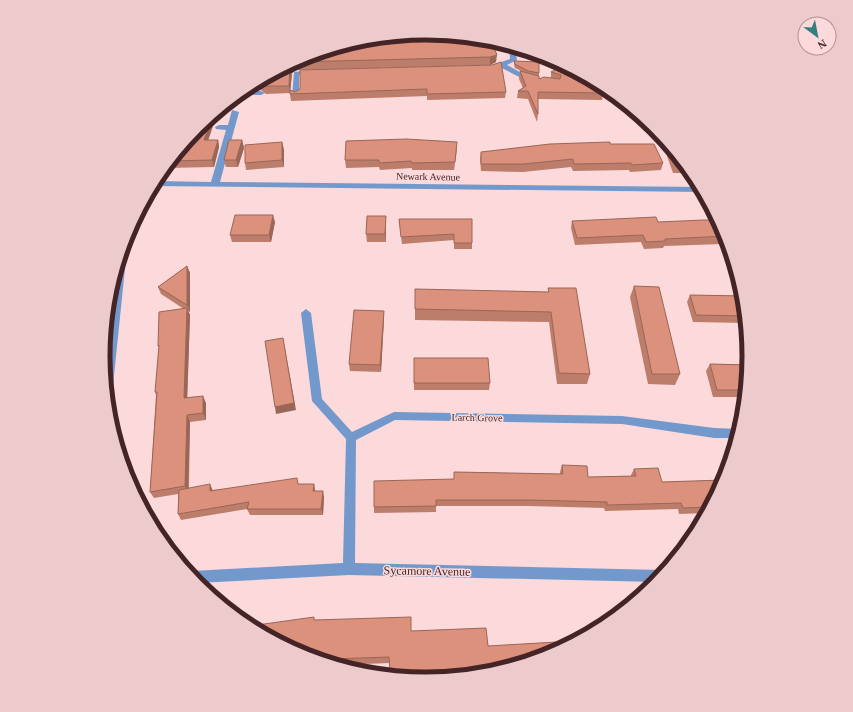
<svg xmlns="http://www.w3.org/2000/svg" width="853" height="712" font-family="'Times New Roman',serif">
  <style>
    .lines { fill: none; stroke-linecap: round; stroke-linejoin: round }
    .minor { fill: #7399cc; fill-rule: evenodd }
    .wall { fill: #bd7d6b }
    .shaded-wall { fill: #9a6657 }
    .building { fill: #dc917c; stroke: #9a6657 }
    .labels { text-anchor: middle; stroke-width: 3; stroke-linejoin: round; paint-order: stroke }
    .street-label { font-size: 10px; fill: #442426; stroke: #fcd9da }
    .near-street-label { font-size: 12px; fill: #442426; stroke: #fcd9da }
    .rim { fill: none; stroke: #442426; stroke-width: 5 }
  </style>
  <rect width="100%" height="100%" fill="#fcd9da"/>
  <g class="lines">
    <g class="minor">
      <path d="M509 45 515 47 517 60 507 65 527 76 534 78V80L523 79 500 67 487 69V67L510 59Z"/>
      <path d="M313 70 316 72 315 73 299 75V95L292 97 294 72Z"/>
      <path d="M243 91H261L265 93 261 95H238Z"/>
      <path d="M232 110 239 112 220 182 701 187 703 192 153 186 155 181 211 182 226 130 216 129 215 127 219 125H228Z"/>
      <path d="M124 246 127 249 112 395 108 399 105 369 116 273Z"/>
      <path d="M306 309 311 313 322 399 352 432 394 412 622 416 714 428 740 429 738 438H714L622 424 395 420 356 440 355 563 662 570 666 571 657 582 349 575 197 583 188 572 192 571 343 563 346 439 312 401 301 313Z"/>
    </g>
  </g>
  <g class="wall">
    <path d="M490 39 496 62 490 65 296 70 292 73 290 93 266 94 261 90H245L247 87 303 58Z"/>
    <path d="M514 61 539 73V79L551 78V72L564 65 584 83 603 93 602 100 538 99V114L537 122 528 99 517 98 518 91 523 88 519 79 520 71 523 72 515 68 514 65Z"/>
    <path d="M300 70 506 92 505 98 427 100V96L291 101 290 94 300 89Z"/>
    <path d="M198 127 208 140H218L219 147 214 167 165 168Z"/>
    <path d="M242 140 244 148 238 167H226L224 160Z"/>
    <path d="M282 142 284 150V167L246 170 245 163Z"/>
    <path d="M610 144 663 163 661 170 630 172 629 170 573 171 571 167 523 172 481 171 480 159 481 152Z"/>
    <path d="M457 149 454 170H412V168L380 170 379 167 346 168 345 160Z"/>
    <path d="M669 149H672L692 173H673L667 156Z"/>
    <path d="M386 216V242H367L366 234Z"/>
    <path d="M399 219H472V249H454V240L402 244Z"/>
    <path d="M572 221 658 222 725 233 729 244H723L664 246 663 248 644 249 641 242 575 245 571 228Z"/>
    <path d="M275 222 271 242H232L230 235Z"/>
    <path d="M187 266 190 273V312L188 311 190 315 187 398 206 403V420L190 422 189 488 213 490 299 484H314L315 491 324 497 323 515H250L247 509 181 520 178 514V494L154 498 150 492 156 395 155 392 159 349 158 346 184 309 161 294 158 287Z"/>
    <path d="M634 286 680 374 675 385 648 384 630 297Z"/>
    <path d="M548 288 590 374 587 384H557L549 322 415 320V309L548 292Z"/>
    <path d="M690 295 744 296 746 323 693 322 687 302Z"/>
    <path d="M384 311V318L381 372 350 371 349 364Z"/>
    <path d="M710 364 749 365 745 397H713L706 371Z"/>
    <path d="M414 383H490L489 390H414Z"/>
    <path d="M562 465 588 477 631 476V475L634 469 662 482 724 480 707 513 679 514 678 509 605 511 604 508 529 506H436V512L374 513V507L454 479V472L560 474V472Z"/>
    <path d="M315 620 411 631 488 646 550 654 489 673 465 675 412 678 390 675V663L337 665 333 663 332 661 327 662 303 654Z"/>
  </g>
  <g class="shaded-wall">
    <path d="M497 55 496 62 490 65V57Z"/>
    <path d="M295 62 296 70 292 73 290 93 289 86 290 66Z"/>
    <path d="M584 76 590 79 576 87 578 80Z"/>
    <path d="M218 111 206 147 204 140 212 116Z"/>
    <path d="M218 140 219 147 214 167 212 160Z"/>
    <path d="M242 140 244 148 238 167 236 160Z"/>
    <path d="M282 142 284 150V167L282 160Z"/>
    <path d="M273 215 275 222 271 242 269 235Z"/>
    <path d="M386 216V242L385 234Z"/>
    <path d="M187 266 190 273V312L187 305Z"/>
    <path d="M187 308 190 315 187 405 184 398Z"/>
    <path d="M384 311V318L381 372 380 365Z"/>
    <path d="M283 338 296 410 276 414 275 407Z"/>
    <path d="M203 396 206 403V420L203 413Z"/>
    <path d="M187 415 190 422 188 492 185 486Z"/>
    <path d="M210 484 213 491H210Z"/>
    <path d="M314 484 315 490V497L313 491Z"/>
    <path d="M323 491 324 497 323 515 321 509Z"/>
  </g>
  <g class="building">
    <path d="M427 33 491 40 497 55 490 57 295 62 290 66 289 86H265L260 82H256L303 58 364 39Z"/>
    <path d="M514 61 539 62V73L528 71 515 64Z"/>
    <path d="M501 62 506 92 427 94V89L290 94V90L295 92 300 89V70L492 65Z"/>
    <path d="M564 65 584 76 578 80 603 93 538 92V114L528 91H518L526 86 520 71 539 76V79L544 77 560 79 561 75 551 72Z"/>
    <path d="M212 116 204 140H218L212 160 171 161 198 127Z"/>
    <path d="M406 139 457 142 455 162 412 163 411 161 379 163V160H345L346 141Z"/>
    <path d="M229 140H242L236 160H224Z"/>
    <path d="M282 142V160L245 163V145Z"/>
    <path d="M610 142V144H654L663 163 632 165 631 163 574 164 573 159 524 164H481V152L550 144Z"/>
    <path d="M669 149H672L686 165H675Z"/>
    <path d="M235 215H273L269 235H230Z"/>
    <path d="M367 216H386L385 234H366Z"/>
    <path d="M656 217 658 222 704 220H719L725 233 726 236 665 239V241L646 242 643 235 577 238 572 221Z"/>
    <path d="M399 219H472V243H454V234L401 237Z"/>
    <path d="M187 266V305L158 287Z"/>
    <path d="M634 286 659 287 680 374H652Z"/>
    <path d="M548 288H576L590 374 559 373 551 312 415 309V289L549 292Z"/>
    <path d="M690 295 744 296 746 316 696 315Z"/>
    <path d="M187 308 184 398 203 396V413L187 415 185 486 150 492 157 392H155L159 345 158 346 159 312Z"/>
    <path d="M354 310 384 311 380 365 349 364Z"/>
    <path d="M283 338 294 403 275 407 265 341Z"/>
    <path d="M414 358H488L490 383H414Z"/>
    <path d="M710 364 749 365 746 390H717Z"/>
    <path d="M562 465 587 466 588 477 636 476 634 469 658 468 662 482 724 480 710 507 683 508 681 503 607 505V502L530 500H436V506L374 507V481L454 479V472L563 474Z"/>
    <path d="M297 478 298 484H314L313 491H323L321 509H247L249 502 178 514 179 490 210 484V491Z"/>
    <path d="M314 617V620L411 617V631L486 628 488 646 574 641 550 654 507 668 390 673 389 657 331 659V655L312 657 303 654 250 626Z"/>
  </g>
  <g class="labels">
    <g class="street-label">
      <text transform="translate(428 176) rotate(1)" y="4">Newark Avenue</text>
      <text transform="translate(477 417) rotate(1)" y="4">Larch Grove</text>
    </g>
    <g class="near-street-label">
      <text transform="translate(427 571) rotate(1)" y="4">Sycamore Avenue</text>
    </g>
  </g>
  <path d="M0 0H853V712H0ZM110 356a316 316 0 1 1 632 0a316 316 0 1 1-632 0Z" fill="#edcbcc" fill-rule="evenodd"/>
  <path class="rim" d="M110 356a316 316 0 1 1 632 0a316 316 0 1 1-632 0Z"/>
  <g transform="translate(817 36) rotate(148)"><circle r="19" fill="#fcd9da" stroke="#b29192"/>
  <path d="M0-3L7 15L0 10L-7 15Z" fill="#367f80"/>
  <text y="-6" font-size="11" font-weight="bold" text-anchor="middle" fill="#442426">N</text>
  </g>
</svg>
